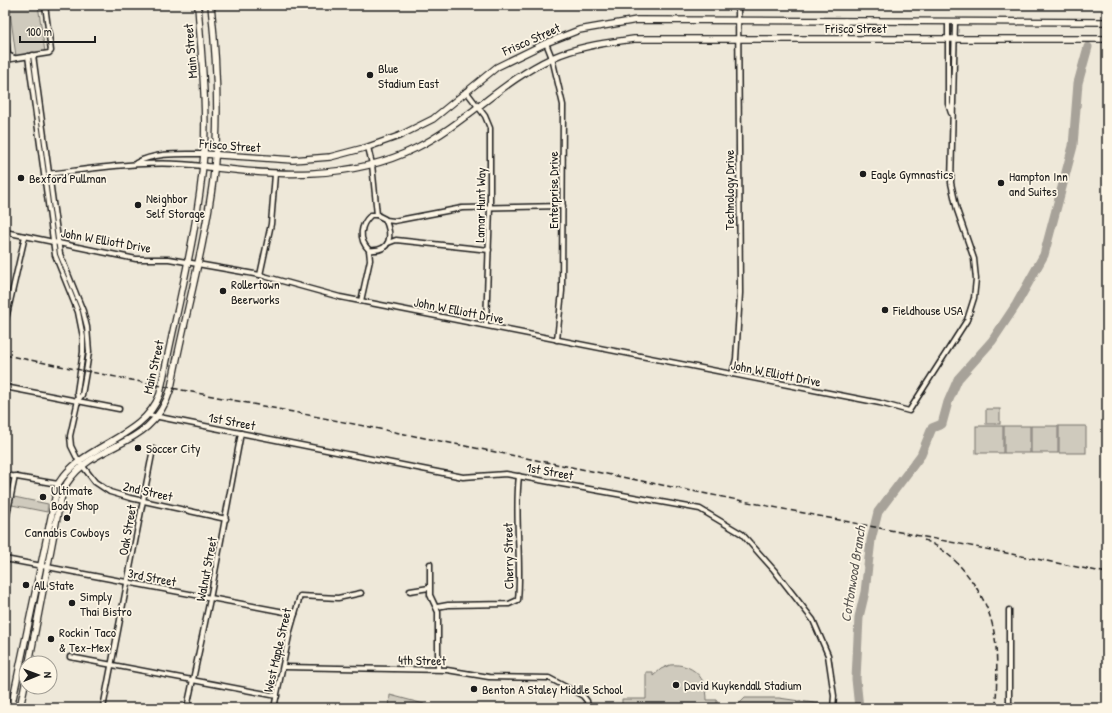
<svg xmlns="http://www.w3.org/2000/svg" width="1112" height="713" font-family="'Patrick Hand',sans-serif">
  <style>
    .green { fill: #cfcabd; stroke: #76736c }
    .lines { fill: none; stroke-linecap: round; stroke-linejoin: round }
    .river { stroke: #a7a299; stroke-width: 9 }
    .street-casing { stroke: #1c1c1c; stroke-width: 7 }
    .secondary-casing { stroke: #1c1c1c; stroke-width: 8 }
    .street { stroke: #fcf5e5; stroke-width: 4 }
    .secondary { stroke: #fcf5e5; stroke-width: 5.5 }
    .rail { stroke: #1c1c1c; stroke-width: 1.5; stroke-dasharray: 6 3; stroke-linecap: butt }
    .poi-dot { fill: #1c1c1c; stroke: #fcf5e5; stroke-width: 1.5 }
    .labels { text-anchor: middle; stroke-width: 3.5; stroke-linejoin: round; paint-order: stroke }
    .street-label { font-size: 13px; fill: #1c1c1c; stroke: #fcf5e5 }
    .poi-label { font-size: 13px; fill: #1c1c1c; stroke: #fcf5e5; text-anchor: start }
    .water-label { font-size: 14px; font-style: italic; fill: #5b5854; stroke: #fcf5e5 }
  </style>
  <rect width="100%" height="100%" fill="#eee8d9"/>
  <filter id="ink" filterUnits="userSpaceOnUse"><feTurbulence type="fractalNoise" baseFrequency=".025" numOctaves="2"/><feDisplacementMap in="SourceGraphic" scale="8" xChannelSelector="R" yChannelSelector="G"/><feConvolveMatrix kernelMatrix="1 2 1 2 8 2 1 2 1" color-interpolation-filters="sRGB"/></filter>
  <g filter="url(#ink)">
    <g class="green">
      <path d="M9 5H38L45 52 16 56Z"/>
      <path d="M637 5H720V8L637 7Z"/>
      <rect x="986" y="409" width="14" height="15"/>
      <rect x="976" y="426" width="27" height="27"/>
      <rect x="1004" y="426" width="26" height="27"/>
      <rect x="1031" y="426" width="27" height="27"/>
      <rect x="1059" y="426" width="27" height="27"/>
      <path d="M14 497 48 504 47 512 12 505Z"/>
      <path d="M670 665C693 663 707 678 707 700H717V708H622V699H646V672H653V676L661 669Z"/>
      <path d="M390 695 424 704 427 708H389Z"/>
      <path d="M745 698H779L820 704V708H737V706Z"/>
    </g>
    <g class="lines">
      <path class="river" d="M859 708 856 679 859 617 865 592 871 540 878 512 921 455 932 428 942 424 948 402 958 379 992 341 1016 305 1044 255 1073 146 1078 83 1088 47"/>
      <g class="street-casing">
        <g id="street">
          <path d="M948 22V104L951 113"/>
          <path d="M5 29 8 55 14 58"/>
          <path d="M546 43 552 58 563 105 562 291 557 340"/>
          <path d="M33 55 60 254 83 311 87 327 89 352 86 372 82 395 78 400"/>
          <path d="M28 56 55 255 78 312 83 337V352L77 392 78 400 70 436 71 446 78 460 95 482 110 492 130 498 226 519"/>
          <path d="M5 60 49 53 51 51 45 5"/>
          <path d="M466 91 485 116 490 128V207L486 325"/>
          <path d="M368 147 372 164 377 215"/>
          <path d="M136 163C155 152 182 154 204 154"/>
          <path d="M48 174C99 168 151 159 202 166"/>
          <path d="M371 215H377L385 219C393 236 391 252 369 250 358 239 360 225 371 215Z"/>
          <path d="M386 220 394 221 462 208 563 206"/>
          <path d="M5 232 136 259H169L260 275 340 297 880 403 909 411 967 320 974 298 976 279 974 259 957 210 951 183 955 22"/>
          <path d="M388 243 396 240 489 250"/>
          <path d="M260 275 271 224 275 174"/>
          <path d="M361 301 370 260 369 250"/>
          <path d="M5 318 6 319 25 236"/>
          <path d="M732 374 736 359 740 293 738 5"/>
          <path d="M5 387 119 409"/>
          <path d="M149 415 463 477 506 474 700 509 742 534 774 570 813 620 828 655 834 696 833 708"/>
          <path d="M5 475 58 484"/>
          <path d="M5 525 15 476"/>
          <path d="M5 559 295 614"/>
          <path d="M430 564V595L438 612V669"/>
          <path d="M410 591 429 588"/>
          <path d="M437 607 448 605 509 604 518 600C522 559 514 518 519 476"/>
          <path d="M70 657 277 696"/>
          <path d="M284 667 447 670 489 677 549 678 583 696 587 701 588 708"/>
          <path d="M103 708 153 449"/>
          <path d="M187 708 210 599 241 433"/>
          <path d="M274 708 290 631 300 596 338 598 361 593"/>
          <path d="M1009 708V610"/>
        </g>
      </g>
      <g class="secondary-casing">
        <g id="secondary">
          <path d="M845 38V21"/>
          <path d="M204 154 293 160 330 157 368 147 399 136 433 119 497 67 546 43 579 30 637 20 1107 22"/>
          <path d="M202 166C273 176 350 181 416 148 465 124 502 81 552 58 578 46 606 43 634 39H1107"/>
          <path d="M29 663 59 507C61 499 63 490 67 483 96 439 152 451 171 388 184 319 204 250 213 180 220 122 217 63 211 5"/>
          <path d="M11 708 58 484C83 443 143 440 160 394 175 315 198 234 204 153 207 103 201 54 198 5"/>
          <path d="M20 708 26 679"/>
        </g>
      </g>
      <use href="#street" class="street"/>
      <use href="#secondary" class="secondary"/>
      <g class="rail">
        <path d="M5 355 1107 573"/>
        <path d="M924 540C940 546 955 559 965 572 1002 618 997 653 996 708"/>
      </g>
    </g>
  </g>
  <g class="poi-dot">
    <circle cx="370" cy="75" r="4"/>
    <circle cx="863" cy="174" r="4"/>
    <circle cx="21" cy="178" r="4"/>
    <circle cx="1001" cy="183" r="4"/>
    <circle cx="138" cy="205" r="4"/>
    <circle cx="223" cy="291" r="4"/>
    <circle cx="885" cy="310" r="4"/>
    <circle cx="138" cy="448" r="4"/>
    <circle cx="43" cy="497" r="4"/>
    <circle cx="67" cy="518" r="4"/>
    <circle cx="26" cy="585" r="4"/>
    <circle cx="72" cy="603" r="4"/>
    <circle cx="51" cy="639" r="4"/>
    <circle cx="676" cy="685" r="4"/>
    <circle cx="474" cy="689" r="4"/>
  </g>
  <g class="labels">
    <g class="street-label">
      <text x="856" y="33">Frisco Street</text>
      <text transform="translate(531 39) rotate(-24)" y="5">Frisco Street</text>
      <text transform="translate(190 51) rotate(-95)" y="5">Main Street</text>
      <text transform="translate(230 145) rotate(4)" y="5">Frisco Street</text>
      <text transform="translate(553 190) rotate(-90)" y="5">Enterprise Drive</text>
      <text transform="translate(729 190) rotate(-90)" y="5">Technology Drive</text>
      <text transform="translate(480 205) rotate(-89)" y="5">Lamar Hunt Way</text>
      <text transform="translate(106 240) rotate(10)" y="5">John W Elliott Drive</text>
      <text transform="translate(459 310) rotate(11)" y="5">John W Elliott Drive</text>
      <text transform="translate(153 367) rotate(-77)" y="5">Main Street</text>
      <text transform="translate(776 373) rotate(11)" y="5">John W Elliott Drive</text>
      <text transform="translate(232 421) rotate(11)" y="5">1st Street</text>
      <text transform="translate(550 471) rotate(10)" y="5">1st Street</text>
      <text transform="translate(148 491) rotate(13)" y="5">2nd Street</text>
      <text transform="translate(127 530) rotate(-80)" y="5">Oak Street</text>
      <text transform="translate(508 556) rotate(-91)" y="5">Cherry Street</text>
      <text transform="translate(206 569) rotate(-79)" y="5">Walnut Street</text>
      <text transform="translate(152 577) rotate(11)" y="5">3rd Street</text>
      <text transform="translate(277 650) rotate(-77)" y="5">West Maple Street</text>
      <text transform="translate(422 660) rotate(1)" y="5">4th Street</text>
    </g>
    <g class="poi-label">
      <text x="378" y="73">Blue<tspan x="378" dy="15">Stadium East</tspan></text>
      <text x="871" y="179">Eagle Gymnastics</text>
      <text x="1009" y="181">Hampton Inn<tspan x="1009" dy="15">and Suites</tspan></text>
      <text x="29" y="183">Bexford Pullman</text>
      <text x="146" y="203">Neighbor<tspan x="146" dy="15">Self Storage</tspan></text>
      <text x="231" y="289">Rollertown<tspan x="231" dy="15">Beerworks</tspan></text>
      <text x="893" y="315">Fieldhouse USA</text>
      <text x="146" y="453">Soccer City</text>
      <text x="51" y="495">Ultimate<tspan x="51" dy="15">Body Shop</tspan></text>
      <text x="67" y="537" text-anchor="middle">Cannabis Cowboys</text>
      <text x="34" y="590">All State</text>
      <text x="80" y="601">Simply<tspan x="80" dy="15">Thai Bistro</tspan></text>
      <text x="59" y="637">Rockin' Taco<tspan x="59" dy="15">&amp; Tex-Mex</tspan></text>
      <text x="684" y="690">David Kuykendall Stadium</text>
      <text x="482" y="694">Benton A Staley Middle School</text>
    </g>
    <g class="water-label">
      <text transform="translate(853 574) rotate(-81)" y="5">Cottonwood Branch</text>
    </g>
  </g>
  <rect width="1112" height="713" fill="none" stroke="#fcf5e5" stroke-width="20"/>
  <rect x="10" y="10" width="1092" height="693" fill="none" stroke="#1c1c1c" stroke-width="1.5" filter="url(#ink)"/>
  <g transform="translate(38 675) rotate(89)"><circle r="19" fill="#fcf5e5" stroke="#a29e95"/>
  <path d="M0-3L7 15L0 10L-7 15Z" fill="#1c1c1c"/>
  <text y="-6" font-size="11" font-weight="bold" text-anchor="middle" fill="#1c1c1c">N</text>
  </g>
  <path d="M20 36v6h75v-6" fill="none" stroke="#1c1c1c" stroke-width="2"/>
  <text x="26" y="36" font-size="12" fill="#1c1c1c" stroke="#fcf5e5" stroke-width="3" paint-order="stroke">100 m</text>
</svg>
